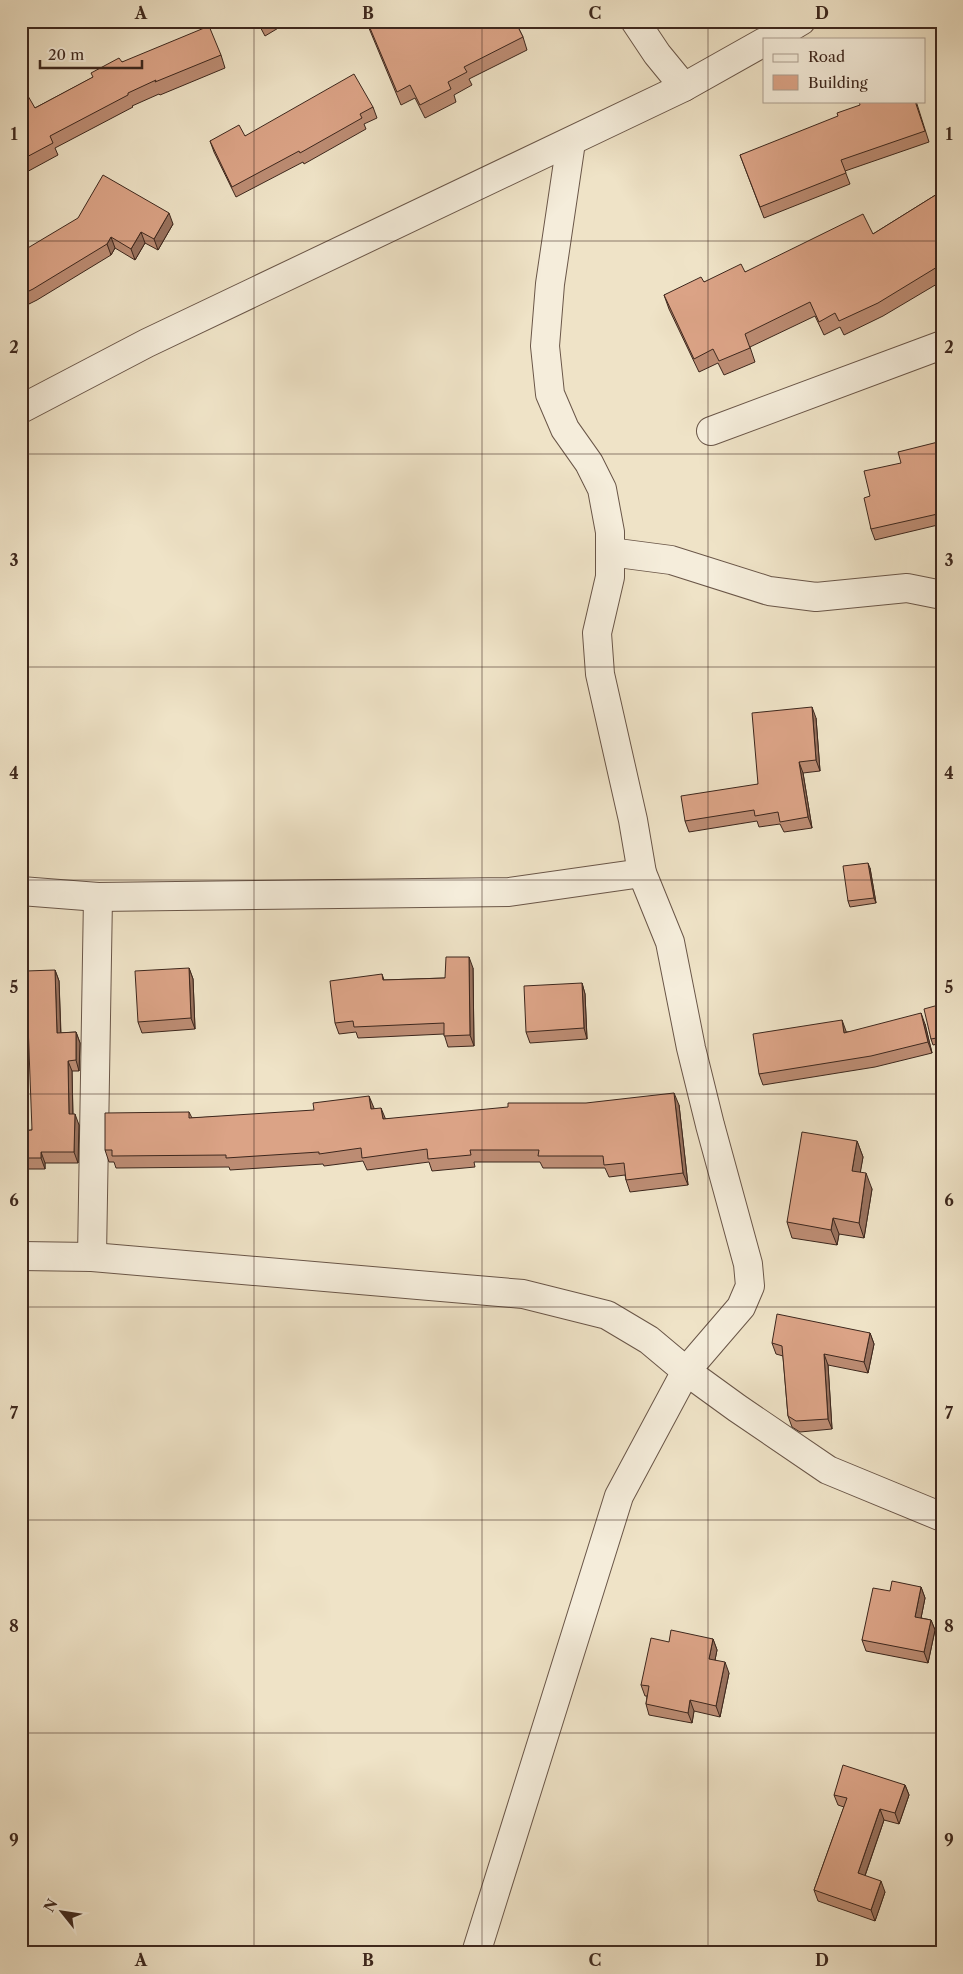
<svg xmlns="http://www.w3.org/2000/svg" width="963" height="1974" font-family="'Libre Caslon Text',serif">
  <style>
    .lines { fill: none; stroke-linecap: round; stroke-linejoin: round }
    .minor-casing { stroke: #6a5648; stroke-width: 30 }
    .minor { stroke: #f5eddb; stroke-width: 28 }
    .wall { fill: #bc8c73; stroke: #3d271d }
    .shaded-wall { fill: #99725e; stroke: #3d271d }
    .building { fill: #dba386; stroke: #3d271d }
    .grid { fill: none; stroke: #3d271d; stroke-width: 1; stroke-opacity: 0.55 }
    .neatline { fill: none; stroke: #3d271d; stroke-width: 2 }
    .grid-label { font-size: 16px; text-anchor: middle; font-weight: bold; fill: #3d271d }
  </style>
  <rect width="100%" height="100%" fill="#efe3c7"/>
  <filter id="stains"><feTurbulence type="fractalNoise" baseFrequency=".004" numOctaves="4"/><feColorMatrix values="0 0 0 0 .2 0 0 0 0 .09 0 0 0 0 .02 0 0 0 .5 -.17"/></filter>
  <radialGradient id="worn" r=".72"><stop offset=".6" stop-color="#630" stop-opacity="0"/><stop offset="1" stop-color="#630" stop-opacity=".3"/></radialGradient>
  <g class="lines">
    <g class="minor-casing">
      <g id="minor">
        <path d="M635 21 657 54 684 87"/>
        <path d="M771 39 801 21"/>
        <path d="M21 409 147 343 684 87 764 42"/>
        <path d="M711 431 942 345"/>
        <path d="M610 552 671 560 769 591 816 597 907 588 942 595"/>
        <path d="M21 891 98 897 509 892 642 873"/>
        <path d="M21 1256 92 1257 523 1294 607 1315 649 1340 686 1371 737 1408 828 1470 942 1517"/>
        <path d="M92 1257 98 897"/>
        <path d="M476 1953 619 1496 686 1371 741 1307 750 1286 748 1264 710 1125 691 1048 670 942 642 873 633 820 600 674 597 633 610 577V532L602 489 589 463 565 429 550 394 545 346 550 284 571 142"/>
      </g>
    </g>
    <use href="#minor" class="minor"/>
  </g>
  <g class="wall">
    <path d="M257 21H290L265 36Z"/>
    <path d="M366 21H515L523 37 527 50 469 79 472 85 454 95 456 102 425 118 415 98 401 105Z"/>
    <path d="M221 55 225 68 160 95 159 94 132 106 133 107 55 148 58 155 23 174 27 185 21 188V99L35 108 122 62Z"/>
    <path d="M916 101 929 142 845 171 850 184 764 218 740 155Z"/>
    <path d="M373 107 377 118 364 124 366 129 304 164 303 162 236 197 214 152 210 141 245 136Z"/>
    <path d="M942 191V281L883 316 844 335 840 327 824 335 815 316 750 347 755 362 724 375 718 363 699 372 669 309 664 295 704 282 745 272 873 234Z"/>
    <path d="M173 224 158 250 145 243 135 260 115 248 111 255 37 300 21 308V252Z"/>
    <path d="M938 442 942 451V524L875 540 871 529 870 496 901 463Z"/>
    <path d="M816 718 820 771 803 773 812 828 784 832 780 824 759 827 757 821 689 832 685 821 758 784Z"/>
    <path d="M870 868 876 903 850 907 848 901Z"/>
    <path d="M189 968 193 979 195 1029 142 1033 138 1022Z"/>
    <path d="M473 968 474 1046 448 1047 444 1034 358 1038 356 1032 339 1034 335 1023 382 974 384 980 445 978Z"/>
    <path d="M55 970 59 981 61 1033 76 1032 80 1043 79 1071H72L73 1114 79 1125 78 1163H45V1169H21V1131L32 1130Z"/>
    <path d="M582 983 585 994 587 1039 530 1043 526 1032Z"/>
    <path d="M942 1004V1043L933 1045 931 1039Z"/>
    <path d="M925 1024 932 1053 875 1067 763 1085 759 1074 846 1032Z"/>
    <path d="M679 1105 688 1185 630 1192 626 1180 625 1175 609 1177 605 1168H543L540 1162H474L475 1167 432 1171 429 1162 367 1170 363 1161 324 1166 323 1164 230 1170 229 1167 116 1168 114 1162H109L105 1150 189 1112 192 1118 374 1109 385 1119Z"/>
    <path d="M857 1141 863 1157 860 1172 872 1189 864 1238 839 1234 837 1245 792 1238 787 1222Z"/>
    <path d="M870 1333 874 1344 868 1373 828 1365 832 1429 800 1432 792 1427 788 1416 783 1356 776 1354 772 1343Z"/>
    <path d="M921 1587 925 1598 921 1618 931 1620 935 1630 928 1663 866 1651 862 1640 890 1591Z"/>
    <path d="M713 1639 717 1650 715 1660 729 1673 720 1717 694 1711 692 1723 649 1715 646 1704 647 1696H645L641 1685 669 1642Z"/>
    <path d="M905 1785 909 1795 899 1824 884 1820 865 1876 885 1892 875 1921 818 1901 814 1890 844 1807 838 1805 834 1795Z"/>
  </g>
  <g class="shaded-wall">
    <path d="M169 213 173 224 158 250 154 239Z"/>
    <path d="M141 232 145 243 135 260 131 249Z"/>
    <path d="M111 237 115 248 111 255 107 244Z"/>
    <path d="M812 707 816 718 820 771 816 760Z"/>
    <path d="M799 762 803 773 812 828 808 817Z"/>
    <path d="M868 863 870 868 876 903 874 898Z"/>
    <path d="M469 957 473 968 474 1046 470 1035Z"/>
    <path d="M189 968 193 979 195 1029 191 1018Z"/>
    <path d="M55 970 59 981 61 1044 57 1033Z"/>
    <path d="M582 983 585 994 587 1039 584 1028Z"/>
    <path d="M921 1013 925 1024 932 1053 928 1042Z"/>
    <path d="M842 1020 846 1031 848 1044 844 1033Z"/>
    <path d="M76 1032 80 1043 79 1071 76 1060Z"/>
    <path d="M68 1061 72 1071 73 1125 69 1114Z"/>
    <path d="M674 1093 679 1105 688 1185 683 1173Z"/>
    <path d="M369 1096 374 1108 376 1121 371 1109Z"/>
    <path d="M381 1108 386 1120 383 1119Z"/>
    <path d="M75 1114 79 1125 78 1163 74 1152Z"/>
    <path d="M857 1141 863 1157 858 1186 852 1171Z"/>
    <path d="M41 1152 45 1163V1169L41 1158Z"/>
    <path d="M866 1173 872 1189 864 1238 859 1223Z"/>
    <path d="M833 1218 839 1234 837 1245 831 1230Z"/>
    <path d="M870 1333 874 1344 868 1373 864 1362Z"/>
    <path d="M824 1354 828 1365 832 1429 828 1419Z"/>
    <path d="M921 1587 925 1598 919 1628 915 1617Z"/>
    <path d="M931 1620 935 1630 928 1663 924 1652Z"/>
    <path d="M713 1639 717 1650 713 1670 709 1659Z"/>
    <path d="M725 1662 729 1673 720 1717 716 1706Z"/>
    <path d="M690 1700 694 1711 692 1723 688 1713Z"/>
    <path d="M905 1785 909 1795 899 1824 895 1813Z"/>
    <path d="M880 1809 884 1820 862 1884 858 1873Z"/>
    <path d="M881 1881 885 1892 875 1921 871 1910Z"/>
  </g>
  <g class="building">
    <path d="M259 21H267L261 25Z"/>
    <path d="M367 21H515L523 37 464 67 467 72 448 82 451 89 420 105 410 85 397 92Z"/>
    <path d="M209 26 221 55 155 82 156 80 128 93V95L50 136 53 143 21 160V99L28 96 35 108 93 77 91 73 119 58 122 62Z"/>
    <path d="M354 74 373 107 360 114 362 118 300 153 299 151 232 187 210 141 239 125 245 136Z"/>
    <path d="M859 101H915L925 131 841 160 846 173 760 207 740 155 838 116 837 113 860 105Z"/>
    <path d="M103 175 169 213 154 239 141 232 131 249 111 237 107 244 33 289 21 295V252L78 218Z"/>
    <path d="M942 191V264L878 303 839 321 835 313 819 322 810 302 745 334 750 348 719 361 713 349 694 359 664 295 701 277 704 282 741 264 745 272 863 214 873 234Z"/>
    <path d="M938 442 942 456V513L871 529 864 498 870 496 864 471 901 463 898 452Z"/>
    <path d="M812 707 816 760 799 762 808 817 780 822 778 812 755 816 754 810 685 821 681 796 758 784 752 713Z"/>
    <path d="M868 863 874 898 848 901 843 866Z"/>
    <path d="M446 957H469L470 1035 444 1036V1023L354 1027 353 1021 335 1023 330 981 382 974 383 980 445 978Z"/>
    <path d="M189 968 191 1018 138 1022 135 971Z"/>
    <path d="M55 970 57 1033 76 1032V1060L68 1061 69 1114H75L74 1152H41V1158H21V1131L32 1130 26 971Z"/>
    <path d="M582 983 584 1028 526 1032 524 986Z"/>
    <path d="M942 1004V1037L931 1039 924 1009Z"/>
    <path d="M921 1013 928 1042 871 1056 759 1074 753 1034 842 1020 844 1033Z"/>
    <path d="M674 1093 683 1173 626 1180 624 1163 604 1165 603 1156H538L539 1150H470L471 1155 428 1159 427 1149 362 1158 361 1148 319 1154V1152L226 1158V1155L112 1156V1150H105V1113L189 1112V1118L314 1110 313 1103 369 1096 371 1109 381 1108 383 1119 508 1107V1103H586Z"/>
    <path d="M802 1132 857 1141 852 1171 866 1173 859 1223 833 1218 831 1230 787 1222Z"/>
    <path d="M777 1314 870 1333 864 1362 824 1354 828 1419 796 1421 788 1416 782 1346 772 1343Z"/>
    <path d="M892 1581 921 1587 915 1617 931 1620 924 1652 862 1640 873 1588 890 1591Z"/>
    <path d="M671 1630 713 1639 709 1659 725 1662 716 1706 690 1700 688 1713 646 1704 649 1686 641 1685 651 1638 669 1642Z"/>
    <path d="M843 1765 905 1785 895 1813 880 1809 858 1873 881 1881 871 1910 814 1890 847 1798 834 1795Z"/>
  </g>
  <path class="grid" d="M254 21V1953M482 21V1953M708 21V1953M21 241H942M21 454H942M21 667H942M21 880H942M21 1094H942M21 1307H942M21 1520H942M21 1733H942"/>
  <rect width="963" height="1974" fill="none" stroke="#efe3c7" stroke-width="55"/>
  <rect x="763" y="38" width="162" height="65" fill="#f5eddb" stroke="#ab9e8f"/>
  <rect x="773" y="54" width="25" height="8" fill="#f5eddb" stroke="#ab9e8f"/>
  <text x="808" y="62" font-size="15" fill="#3d271d">Road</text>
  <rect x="773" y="75" width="25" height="15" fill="#dba386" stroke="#ab9e8f"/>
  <text x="808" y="88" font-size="15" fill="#3d271d">Building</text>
  <g transform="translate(62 1912) rotate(300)" stroke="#f5eddb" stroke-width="4" paint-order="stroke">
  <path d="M0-4L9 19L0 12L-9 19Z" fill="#3d271d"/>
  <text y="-8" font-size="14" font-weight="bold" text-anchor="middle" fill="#3d271d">N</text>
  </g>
  <path d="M40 60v8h102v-8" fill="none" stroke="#3d271d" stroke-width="2.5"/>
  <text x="48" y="60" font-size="15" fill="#3d271d" stroke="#f5eddb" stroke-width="4" paint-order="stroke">20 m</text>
  <rect x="28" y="28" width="908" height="1918" class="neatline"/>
  <g class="grid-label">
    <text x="141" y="19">A</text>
    <text x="368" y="19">B</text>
    <text x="595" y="19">C</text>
    <text x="822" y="19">D</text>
    <text x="14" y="140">1</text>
    <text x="949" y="140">1</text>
    <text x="14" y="353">2</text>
    <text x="949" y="353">2</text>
    <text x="14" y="566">3</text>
    <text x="949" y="566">3</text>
    <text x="14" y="779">4</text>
    <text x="949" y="779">4</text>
    <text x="14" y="993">5</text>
    <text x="949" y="993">5</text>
    <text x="14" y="1206">6</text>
    <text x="949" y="1206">6</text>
    <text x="14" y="1419">7</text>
    <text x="949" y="1419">7</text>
    <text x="14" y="1632">8</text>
    <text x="949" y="1632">8</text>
    <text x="14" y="1846">9</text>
    <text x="949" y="1846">9</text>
    <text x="141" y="1966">A</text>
    <text x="368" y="1966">B</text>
    <text x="595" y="1966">C</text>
    <text x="822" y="1966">D</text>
  </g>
  <rect width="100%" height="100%" filter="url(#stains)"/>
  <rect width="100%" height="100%" fill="url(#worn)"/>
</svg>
